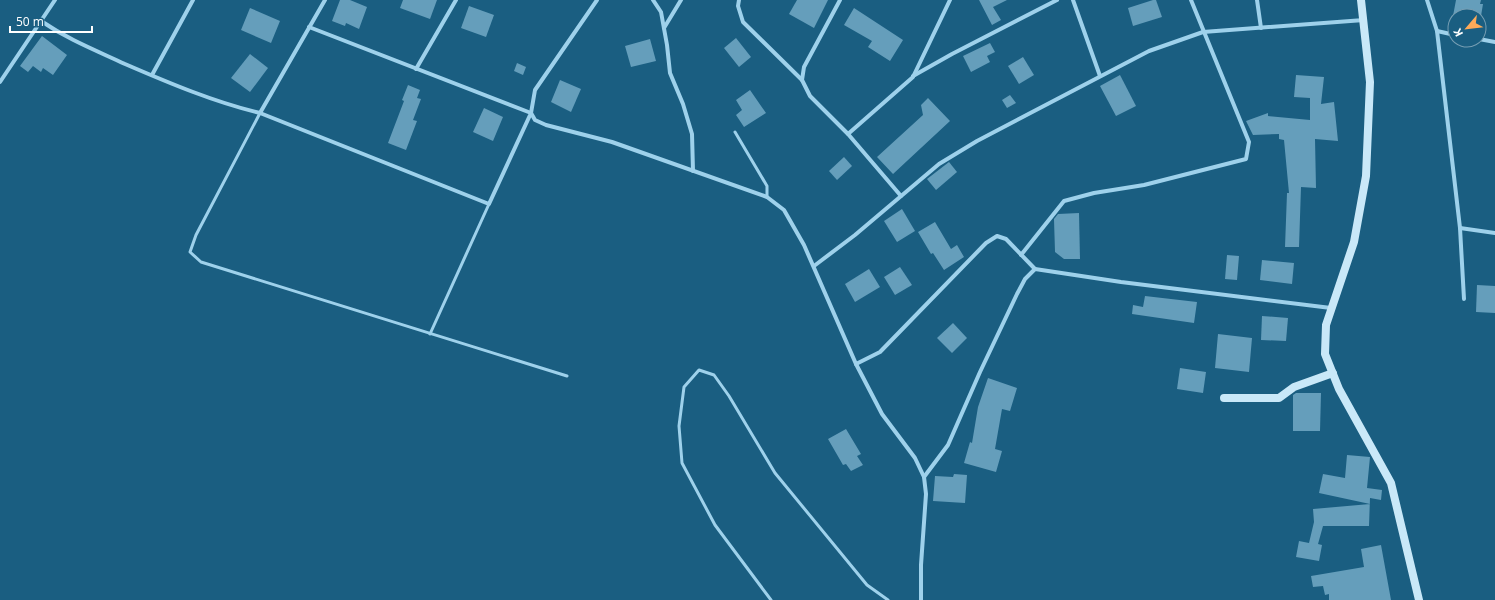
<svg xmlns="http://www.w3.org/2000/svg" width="1495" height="600" font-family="'Open Sans',sans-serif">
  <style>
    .building { fill: #659ebb }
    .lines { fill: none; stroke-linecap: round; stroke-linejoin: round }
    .lane { stroke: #9ed1eb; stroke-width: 3 }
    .street { stroke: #9ed1eb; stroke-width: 4 }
    .secondary { stroke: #c9e8f8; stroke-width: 8 }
  </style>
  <rect width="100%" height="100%" fill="#1a5e81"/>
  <g class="building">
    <path d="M340 0H350L367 7 359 29 346 23 345 26 332 21Z"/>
    <path d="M403 0H437L430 19 400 8Z"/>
    <path d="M797 0H828L814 28 789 14Z"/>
    <path d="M979 0H1007L993 7 1001 20 992 25Z"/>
    <path d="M1153 0H1156L1162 17 1133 26 1128 8Z"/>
    <path d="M1456 0H1481L1480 4H1483L1481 16H1453Z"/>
    <path d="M469 6 494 15 486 37 461 28Z"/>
    <path d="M250 8 280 21 271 43 241 30Z"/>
    <path d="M854 8 903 40 890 61 868 47 872 41 844 25Z"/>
    <path d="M42 36 67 55 53 75 43 68 41 72 33 66 28 72 20 66Z"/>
    <path d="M736 38 751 57 739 67 724 48Z"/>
    <path d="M650 39 656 61 631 67 625 46Z"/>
    <path d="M990 43 995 52 987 56 990 62 971 72 963 56Z"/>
    <path d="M250 54 268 68 250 92 231 78Z"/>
    <path d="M1023 57 1034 75 1019 84 1008 66Z"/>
    <path d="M517 63 526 67 523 75 514 71Z"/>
    <path d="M1120 75 1136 106 1116 116 1100 86Z"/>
    <path d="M1296 75 1324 77 1321 104 1334 102 1338 141 1315 139 1316 188 1301 187 1299 247H1285L1287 193H1289L1284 140 1279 139V134L1253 135 1246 121 1268 113V116L1310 120V98L1294 97Z"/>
    <path d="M560 80 581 89 571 112 551 102Z"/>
    <path d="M408 85 420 90 417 98 421 99 413 120 417 121 406 150 388 143 404 101 402 100Z"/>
    <path d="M750 90 766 113 744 127 736 115 742 110 736 100Z"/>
    <path d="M1010 95 1016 103 1007 108 1002 100Z"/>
    <path d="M928 98 950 121 893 174 877 157 923 115 921 105Z"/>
    <path d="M484 108 503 117 493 141 473 132Z"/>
    <path d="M844 157 852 166 837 180 829 171Z"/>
    <path d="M949 162 957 172 936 190 927 179Z"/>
    <path d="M902 209 915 231 897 242 884 221Z"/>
    <path d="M1079 213 1080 259H1064L1055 252 1054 219 1058 214Z"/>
    <path d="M935 222 951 249 957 245 964 257 944 270 933 253 931 254 918 232Z"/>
    <path d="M1227 255 1239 256 1237 280 1225 279Z"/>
    <path d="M1262 260 1294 263 1292 284 1260 280Z"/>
    <path d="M900 267 912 285 895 295 884 277Z"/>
    <path d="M869 269 880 287 855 302 845 284Z"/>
    <path d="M1477 285 1495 286V313L1476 312Z"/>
    <path d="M1145 296 1197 302 1194 323 1132 314 1133 305 1143 307Z"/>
    <path d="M1262 316 1288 318 1286 341 1261 340Z"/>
    <path d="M953 323 967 338 952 353 937 338Z"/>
    <path d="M1218 334 1252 338 1249 372 1215 368Z"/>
    <path d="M1180 368 1206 372 1203 393 1177 389Z"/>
    <path d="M988 378 1017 388 1010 411 1002 409 995 449 1002 451 996 472 964 463 970 442 972 443 978 407Z"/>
    <path d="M1296 393H1321L1320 431H1293V395Z"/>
    <path d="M846 429 861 454 857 456 863 465 851 471 846 464 843 465 828 439Z"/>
    <path d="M1347 455 1370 457 1367 488 1382 490 1381 500 1370 498 1369 526H1323L1318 544 1322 545 1319 561 1296 557 1299 541 1309 543 1314 522 1313 509 1370 504 1319 493 1323 474 1345 478Z"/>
    <path d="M954 474 967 475 965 503 933 501 935 476 953 477Z"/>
    <path d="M1381 545 1391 600H1329V594L1325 595 1323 586 1313 587 1311 576 1364 567 1361 549Z"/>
  </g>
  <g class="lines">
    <g class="lane">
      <path d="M260 113 196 235 190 252 201 262 567 376"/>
      <path d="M735 132 767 186V197"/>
      <path d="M430 334 489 204"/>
      <path d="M771 600 715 525 682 463 679 426 684 387 699 370 714 375 729 396 775 473 867 585 888 600"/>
    </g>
    <g class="street">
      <path d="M597 0 535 90 531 113 535 120 546 125 612 142 767 197 784 210 804 245 856 364 882 414 915 458 924 477 926 494 921 565V600"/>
      <path d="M653 0 661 12 667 45 670 73 683 104 692 134 693 171"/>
      <path d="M739 0 738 6 743 22 802 80"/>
      <path d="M840 0 804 67 802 80 810 96 848 134 901 196"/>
      <path d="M1073 0 1100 76"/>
      <path d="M1257 0 1261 28"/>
      <path d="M1427 0 1437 31 1460 228 1495 233"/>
      <path d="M41 21C69 40 95 50 125 64 169 83 214 102 260 113L489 204 531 113 309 27"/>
      <path d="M664 28 681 0"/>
      <path d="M1437 31 1455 35"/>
      <path d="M1479 39 1495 42"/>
      <path d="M416 69 456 0"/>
      <path d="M152 75 193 0"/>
      <path d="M913 76 952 54 1057 0"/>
      <path d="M0 82 55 0"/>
      <path d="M260 113 325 0"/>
      <path d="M848 134 913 77 950 0"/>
      <path d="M1460 228 1464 299"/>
      <path d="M1021 255 1064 201 1094 193 1144 185 1246 159 1249 142 1191 0"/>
      <path d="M814 266 855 235 939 164 977 141 1149 51 1203 32 1364 20"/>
      <path d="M856 364 880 352 986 243 997 236 1006 239 1035 269"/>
      <path d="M924 477 948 445 980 372 1017 294 1025 279 1035 269 1121 282 1331 308"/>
    </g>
    <g class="secondary">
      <path d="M1361 0 1370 82 1366 176 1354 242 1326 325 1325 354 1339 389 1391 483 1419 600"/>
      <path d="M1224 398H1279L1294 387 1333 373"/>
    </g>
  </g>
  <g transform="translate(1467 28) rotate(242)"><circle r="19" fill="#1a5e81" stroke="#769eb3"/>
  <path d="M0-3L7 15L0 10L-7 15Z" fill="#fdaa59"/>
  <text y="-6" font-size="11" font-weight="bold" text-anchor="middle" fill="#ffffff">K</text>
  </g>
  <path d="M10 26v6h82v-6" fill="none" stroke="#ffffff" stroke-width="2"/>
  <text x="16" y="26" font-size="12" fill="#ffffff" stroke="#1a5e81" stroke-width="3" paint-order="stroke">50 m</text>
</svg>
